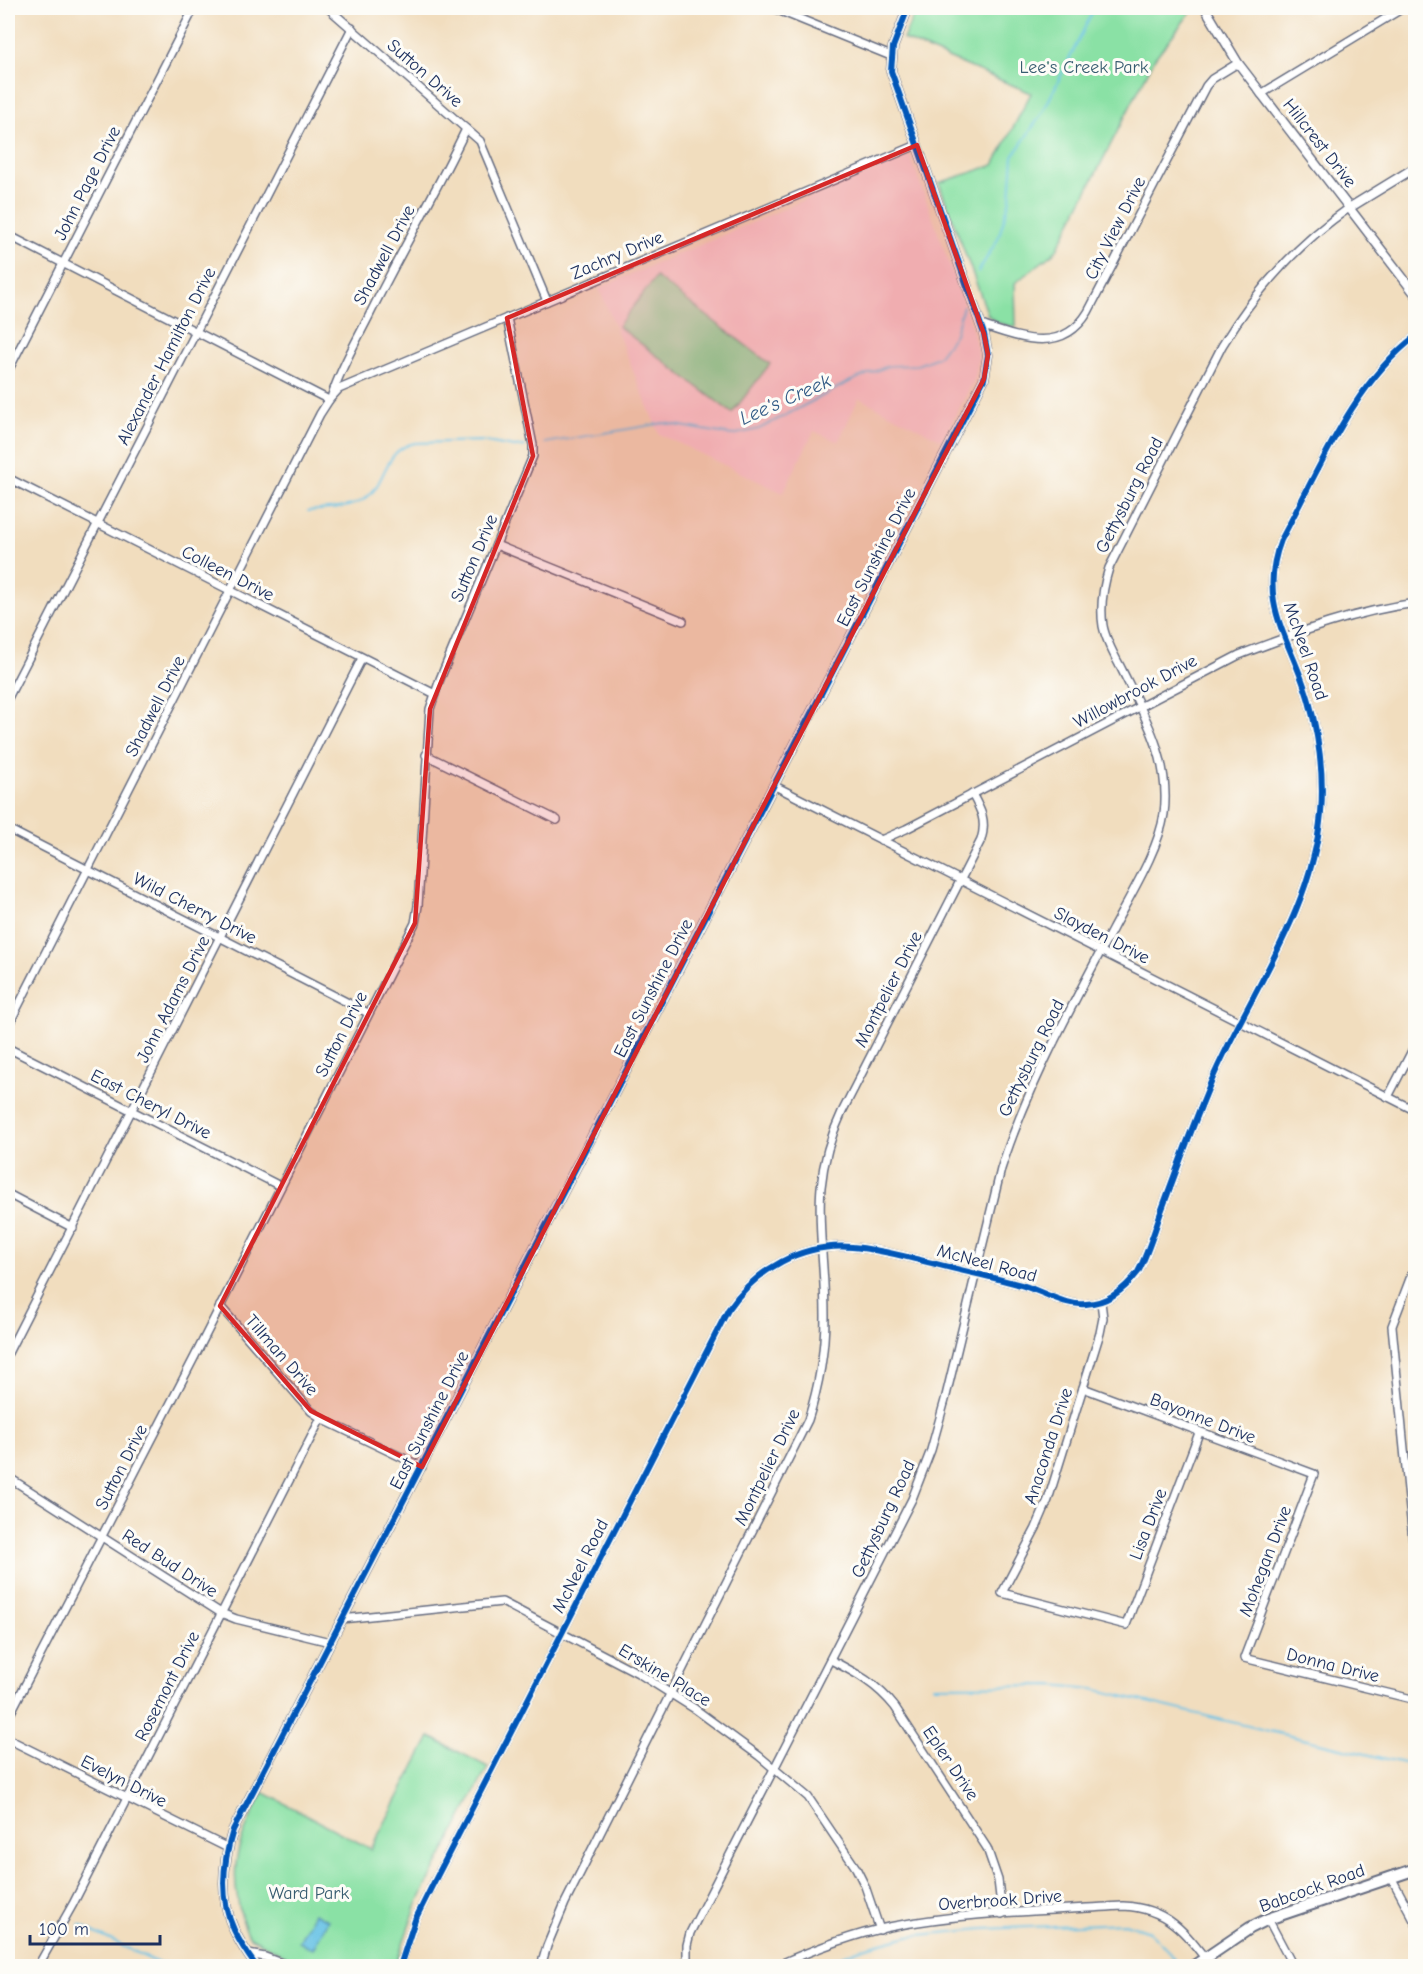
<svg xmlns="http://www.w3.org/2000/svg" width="1423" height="1974" font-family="'Comic Neue',sans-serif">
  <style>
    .built { fill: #f7cfd3 }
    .green { fill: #8ae1a5; stroke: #528882; stroke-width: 1.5 }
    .water { fill: #68c2e5; stroke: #4278a2; stroke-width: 1.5 }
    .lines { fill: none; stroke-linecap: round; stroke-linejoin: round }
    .stream { stroke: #68c2e5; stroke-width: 2 }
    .minor-casing { stroke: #666c80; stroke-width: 10 }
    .tertiary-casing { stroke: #666c80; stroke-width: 11 }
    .primary-casing { stroke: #666c80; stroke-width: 14 }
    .minor { stroke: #fff; stroke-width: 7 }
    .tertiary { stroke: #fff; stroke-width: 8 }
    .primary { stroke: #fff; stroke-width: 10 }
    .cycleway-casing { stroke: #fdfcf7; stroke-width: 10 }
    .cycleway { stroke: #0057b8; stroke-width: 6 }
    .marked { fill: #d62828; fill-opacity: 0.2; stroke: #d62828; stroke-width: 4.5; stroke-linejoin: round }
    .labels { text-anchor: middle; stroke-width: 6; stroke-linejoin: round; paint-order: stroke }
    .park-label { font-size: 18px; fill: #375c70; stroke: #fdfcf7 }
    .street-label { font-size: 18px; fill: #1b2f5e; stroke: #fdfcf7 }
    .water-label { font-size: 20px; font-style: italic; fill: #325b86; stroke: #fdfcf7 }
  </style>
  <rect width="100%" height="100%" fill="#fdfcf7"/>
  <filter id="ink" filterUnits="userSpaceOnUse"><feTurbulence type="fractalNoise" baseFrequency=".0167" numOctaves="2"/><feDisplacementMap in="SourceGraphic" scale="12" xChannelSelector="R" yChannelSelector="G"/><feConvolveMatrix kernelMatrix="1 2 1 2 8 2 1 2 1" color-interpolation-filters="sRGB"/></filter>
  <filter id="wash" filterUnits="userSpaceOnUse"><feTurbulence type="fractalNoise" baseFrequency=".008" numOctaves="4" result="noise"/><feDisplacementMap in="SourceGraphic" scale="24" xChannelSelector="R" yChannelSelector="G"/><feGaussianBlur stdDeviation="1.35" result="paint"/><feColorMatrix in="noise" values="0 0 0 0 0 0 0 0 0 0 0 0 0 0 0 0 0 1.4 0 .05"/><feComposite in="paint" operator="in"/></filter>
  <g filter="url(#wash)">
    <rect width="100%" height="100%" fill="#f1ddbe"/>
    <path class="built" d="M910 155 971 324 979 357 975 379 942 440 859 398 838 442 814 431 783 493 659 434 599 288Z"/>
    <g class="green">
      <path d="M917 8H1194L1155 58 1056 251 1015 283 1016 327C1005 325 996 324 988 315L939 183 994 165 1031 93 903 39Z"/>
      <path d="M656 277 770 364 732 413 618 326Z"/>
      <path d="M430 1737 488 1767 417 1904 395 1966H305L250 1937C243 1927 240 1912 238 1901 229 1856 244 1831 263 1792L371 1849Z"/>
    </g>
    <path class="water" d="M314 1913 328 1920 313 1949 299 1942Z"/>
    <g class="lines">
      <g class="stream">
        <path d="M978 272 998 239 1010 199 1013 156 1043 112 1092 13 1096 8"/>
        <path d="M545 443 664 423 732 435 759 429 851 381 888 366 917 365 938 357 955 334 963 306"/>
        <path d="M308 511C326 509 348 509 363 500 388 485 381 450 415 443L481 441 514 447 525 446"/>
        <path d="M933 1686 1052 1685 1093 1689 1416 1766"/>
        <path d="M79 1925 156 1962 181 1966"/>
        <path d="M816 1966 863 1948 908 1936 983 1929 1125 1923 1149 1931 1164 1946 1179 1966"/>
      </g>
    </g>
  </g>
  <g filter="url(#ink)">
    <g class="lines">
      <g class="minor-casing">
        <g id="minor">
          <path d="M328 8 480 141 547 301"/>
          <path d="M773 8 891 56"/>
          <path d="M1261 94 1403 8"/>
          <path d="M8 235 329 400"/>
          <path d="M981 325C1020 338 1062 355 1088 312L1206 86 1212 79 1238 63"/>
          <path d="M8 371 194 8"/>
          <path d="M332 395C341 367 356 342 369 316 400 253 436 192 466 129"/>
          <path d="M8 478 435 694"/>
          <path d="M496 545 683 621"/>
          <path d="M8 698 352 28"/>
          <path d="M426 755 557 820"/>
          <path d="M775 786 1416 1111"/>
          <path d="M8 829 368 1013"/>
          <path d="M881 840 906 829 1239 655C1297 633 1354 611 1416 603"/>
          <path d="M8 1026 320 414 329 400 339 389 917 145"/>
          <path d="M8 1048 280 1186"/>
          <path d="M1388 1097 1416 1043"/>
          <path d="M8 1194 73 1228"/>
          <path d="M1416 1263 1392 1326 1416 1571"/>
          <path d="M1101 1302 1103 1318 1100 1333 1048 1500 1036 1528 1002 1593 1126 1625 1199 1433"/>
          <path d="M220 1306 311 1411 326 1421 422 1467"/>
          <path d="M8 1353 362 658"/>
          <path d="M1083 1388 1314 1474 1244 1658 1416 1700"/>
          <path d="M8 1477 221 1613 236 1619 330 1642"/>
          <path d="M342 1619 502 1602 638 1673 695 1709 759 1756 808 1797 856 1868 865 1886 880 1930"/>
          <path d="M831 1660C856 1673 877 1684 895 1707L987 1848 998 1880 1002 1914"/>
          <path d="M8 1718 195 1356 415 923 418 906 430 709 440 679 533 456V445L507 318"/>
          <path d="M8 1739 228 1848"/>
          <path d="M1391 1877 1416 1924"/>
          <path d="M1268 1919 1293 1966"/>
          <path d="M248 1954 265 1957 289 1966"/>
          <path d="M38 1966 73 1904 321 1418"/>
          <path d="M400 1966 415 1920 432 1886 728 1310C756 1269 802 1243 852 1247 879 1249 906 1257 932 1263 962 1271 992 1277 1021 1285 1042 1291 1064 1306 1086 1304 1109 1303 1125 1289 1138 1272 1148 1253 1154 1232 1161 1212 1176 1171 1191 1130 1208 1089 1246 997 1312 915 1321 813 1324 776 1319 737 1309 701 1292 641 1256 605 1281 540 1318 472 1353 383 1416 336"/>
          <path d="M541 1966 547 1946 565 1903 808 1420C819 1386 825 1352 825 1316 825 1238 806 1188 842 1112L981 840C987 821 981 810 972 794"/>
          <path d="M687 1966V1945L690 1933 912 1499 931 1450 945 1400 1001 1169C1028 1085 1071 1008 1112 930 1129 897 1159 850 1164 814 1171 759 1144 715 1121 668 1114 655 1106 641 1103 626 1100 607 1103 587 1109 568L1222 346C1255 291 1296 245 1349 208"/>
          <path d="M776 1966C812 1950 850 1935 889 1927 965 1912 1045 1911 1123 1906 1168 1908 1186 1933 1211 1966"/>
        </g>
      </g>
      <g class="tertiary-casing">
        <g id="tertiary">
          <path d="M1205 8 1238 63 1416 295"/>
          <path d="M1349 208 1416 167"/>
          <path d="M256 1966C248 1955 240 1943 234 1930 219 1898 223 1862 233 1830L984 379 988 355 984 334 891 71 893 47 908 8"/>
        </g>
      </g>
      <g class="primary-casing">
        <path id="primary" d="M1194 1966 1250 1928 1268 1919 1416 1869"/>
      </g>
      <use href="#minor" class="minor"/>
      <use href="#tertiary" class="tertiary"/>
      <use href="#primary" class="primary"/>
      <g class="cycleway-casing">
        <g id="cycleway">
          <path d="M256 1966C248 1955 240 1943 234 1930 219 1898 223 1862 233 1830L984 379 988 355 984 334 891 71 893 47 908 8"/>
          <path d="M400 1966 415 1920 432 1886 728 1310C756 1269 802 1243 852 1247 879 1249 906 1257 932 1263 962 1271 992 1277 1021 1285 1042 1291 1064 1306 1086 1304 1109 1303 1125 1289 1138 1272 1148 1253 1154 1232 1161 1212 1176 1171 1191 1130 1208 1089 1246 997 1312 915 1321 813 1324 776 1319 737 1309 701 1292 641 1256 605 1281 540 1318 472 1353 383 1416 336"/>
        </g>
      </g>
      <use href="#cycleway" class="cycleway"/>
    </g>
  </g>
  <path class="marked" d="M917 145 984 334 988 355 984 379 422 1467 311 1411 220 1306 415 923 430 709 533 456 507 318Z"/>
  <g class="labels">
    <g class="park-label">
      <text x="1084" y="73">Lee's Creek Park</text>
      <text x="309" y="1899">Ward Park</text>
    </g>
    <g class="street-label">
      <text transform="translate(425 73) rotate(41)" y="6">Sutton Drive</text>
      <text transform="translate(1320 143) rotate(52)" y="6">Hillcrest Drive</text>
      <text transform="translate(87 183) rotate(-63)" y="6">John Page Drive</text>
      <text transform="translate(1115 228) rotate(-63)" y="6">City View Drive</text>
      <text transform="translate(384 255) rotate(-62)" y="6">Shadwell Drive</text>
      <text transform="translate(617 255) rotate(-23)" y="6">Zachry Drive</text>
      <text transform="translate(166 356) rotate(-63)" y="6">Alexander Hamilton Drive</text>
      <text transform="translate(1129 495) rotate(-63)" y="6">Gettysburg Road</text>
      <text transform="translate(876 557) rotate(-63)" y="6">East Sunshine Drive</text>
      <text transform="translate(474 558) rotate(-67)" y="6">Sutton Drive</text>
      <text transform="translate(228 573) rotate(27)" y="6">Colleen Drive</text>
      <text transform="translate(1306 651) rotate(71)" y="6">McNeel Road</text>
      <text transform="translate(1135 691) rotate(-28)" y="6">Willowbrook Drive</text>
      <text transform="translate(155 706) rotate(-63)" y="6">Shadwell Drive</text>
      <text transform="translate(195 908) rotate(27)" y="6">Wild Cherry Drive</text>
      <text transform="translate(1102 935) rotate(27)" y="6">Slayden Drive</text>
      <text transform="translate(653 988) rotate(-63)" y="6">East Sunshine Drive</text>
      <text transform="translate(888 989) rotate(-63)" y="6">Montpelier Drive</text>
      <text transform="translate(173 999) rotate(-63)" y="6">John Adams Drive</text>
      <text transform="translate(341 1034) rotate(-63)" y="6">Sutton Drive</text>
      <text transform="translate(1031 1058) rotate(-64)" y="6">Gettysburg Road</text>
      <text transform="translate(151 1104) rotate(27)" y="6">East Cheryl Drive</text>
      <text transform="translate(987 1263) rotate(15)" y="6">McNeel Road</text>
      <text transform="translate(282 1355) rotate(49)" y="6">Tillman Drive</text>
      <text transform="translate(1203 1418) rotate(21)" y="6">Bayonne Drive</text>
      <text transform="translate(429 1420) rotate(-63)" y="6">East Sunshine Drive</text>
      <text transform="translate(1048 1446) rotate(-72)" y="6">Anaconda Drive</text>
      <text transform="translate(121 1467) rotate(-63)" y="6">Sutton Drive</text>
      <text transform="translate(767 1467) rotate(-64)" y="6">Montpelier Drive</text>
      <text transform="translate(883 1519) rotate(-65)" y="6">Gettysburg Road</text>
      <text transform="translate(1148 1524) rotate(-69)" y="6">Lisa Drive</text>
      <text transform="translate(1265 1561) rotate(-69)" y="6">Mohegan Drive</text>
      <text transform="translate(170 1563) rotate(33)" y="6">Red Bud Drive</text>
      <text transform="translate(580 1566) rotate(-63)" y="6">McNeel Road</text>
      <text transform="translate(1333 1665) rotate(14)" y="6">Donna Drive</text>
      <text transform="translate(665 1675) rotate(31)" y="6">Erskine Place</text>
      <text transform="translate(167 1686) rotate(-63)" y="6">Rosemont Drive</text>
      <text transform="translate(951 1763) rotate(56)" y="6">Epler Drive</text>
      <text transform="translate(124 1781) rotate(27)" y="6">Evelyn Drive</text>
      <text transform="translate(1312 1888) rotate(-20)" y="6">Babcock Road</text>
      <text transform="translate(1000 1900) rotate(-4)" y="6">Overbrook Drive</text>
    </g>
    <g class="water-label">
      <text transform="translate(785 399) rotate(-24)" y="7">Lee's Creek</text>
    </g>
  </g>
  <rect width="1423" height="1974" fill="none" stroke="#fdfcf7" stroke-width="30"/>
  <path d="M30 1935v9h130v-9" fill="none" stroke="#1b2f5e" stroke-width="3"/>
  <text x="39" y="1935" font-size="18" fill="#1b2f5e" stroke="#fdfcf7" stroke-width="4.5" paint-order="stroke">100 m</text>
</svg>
